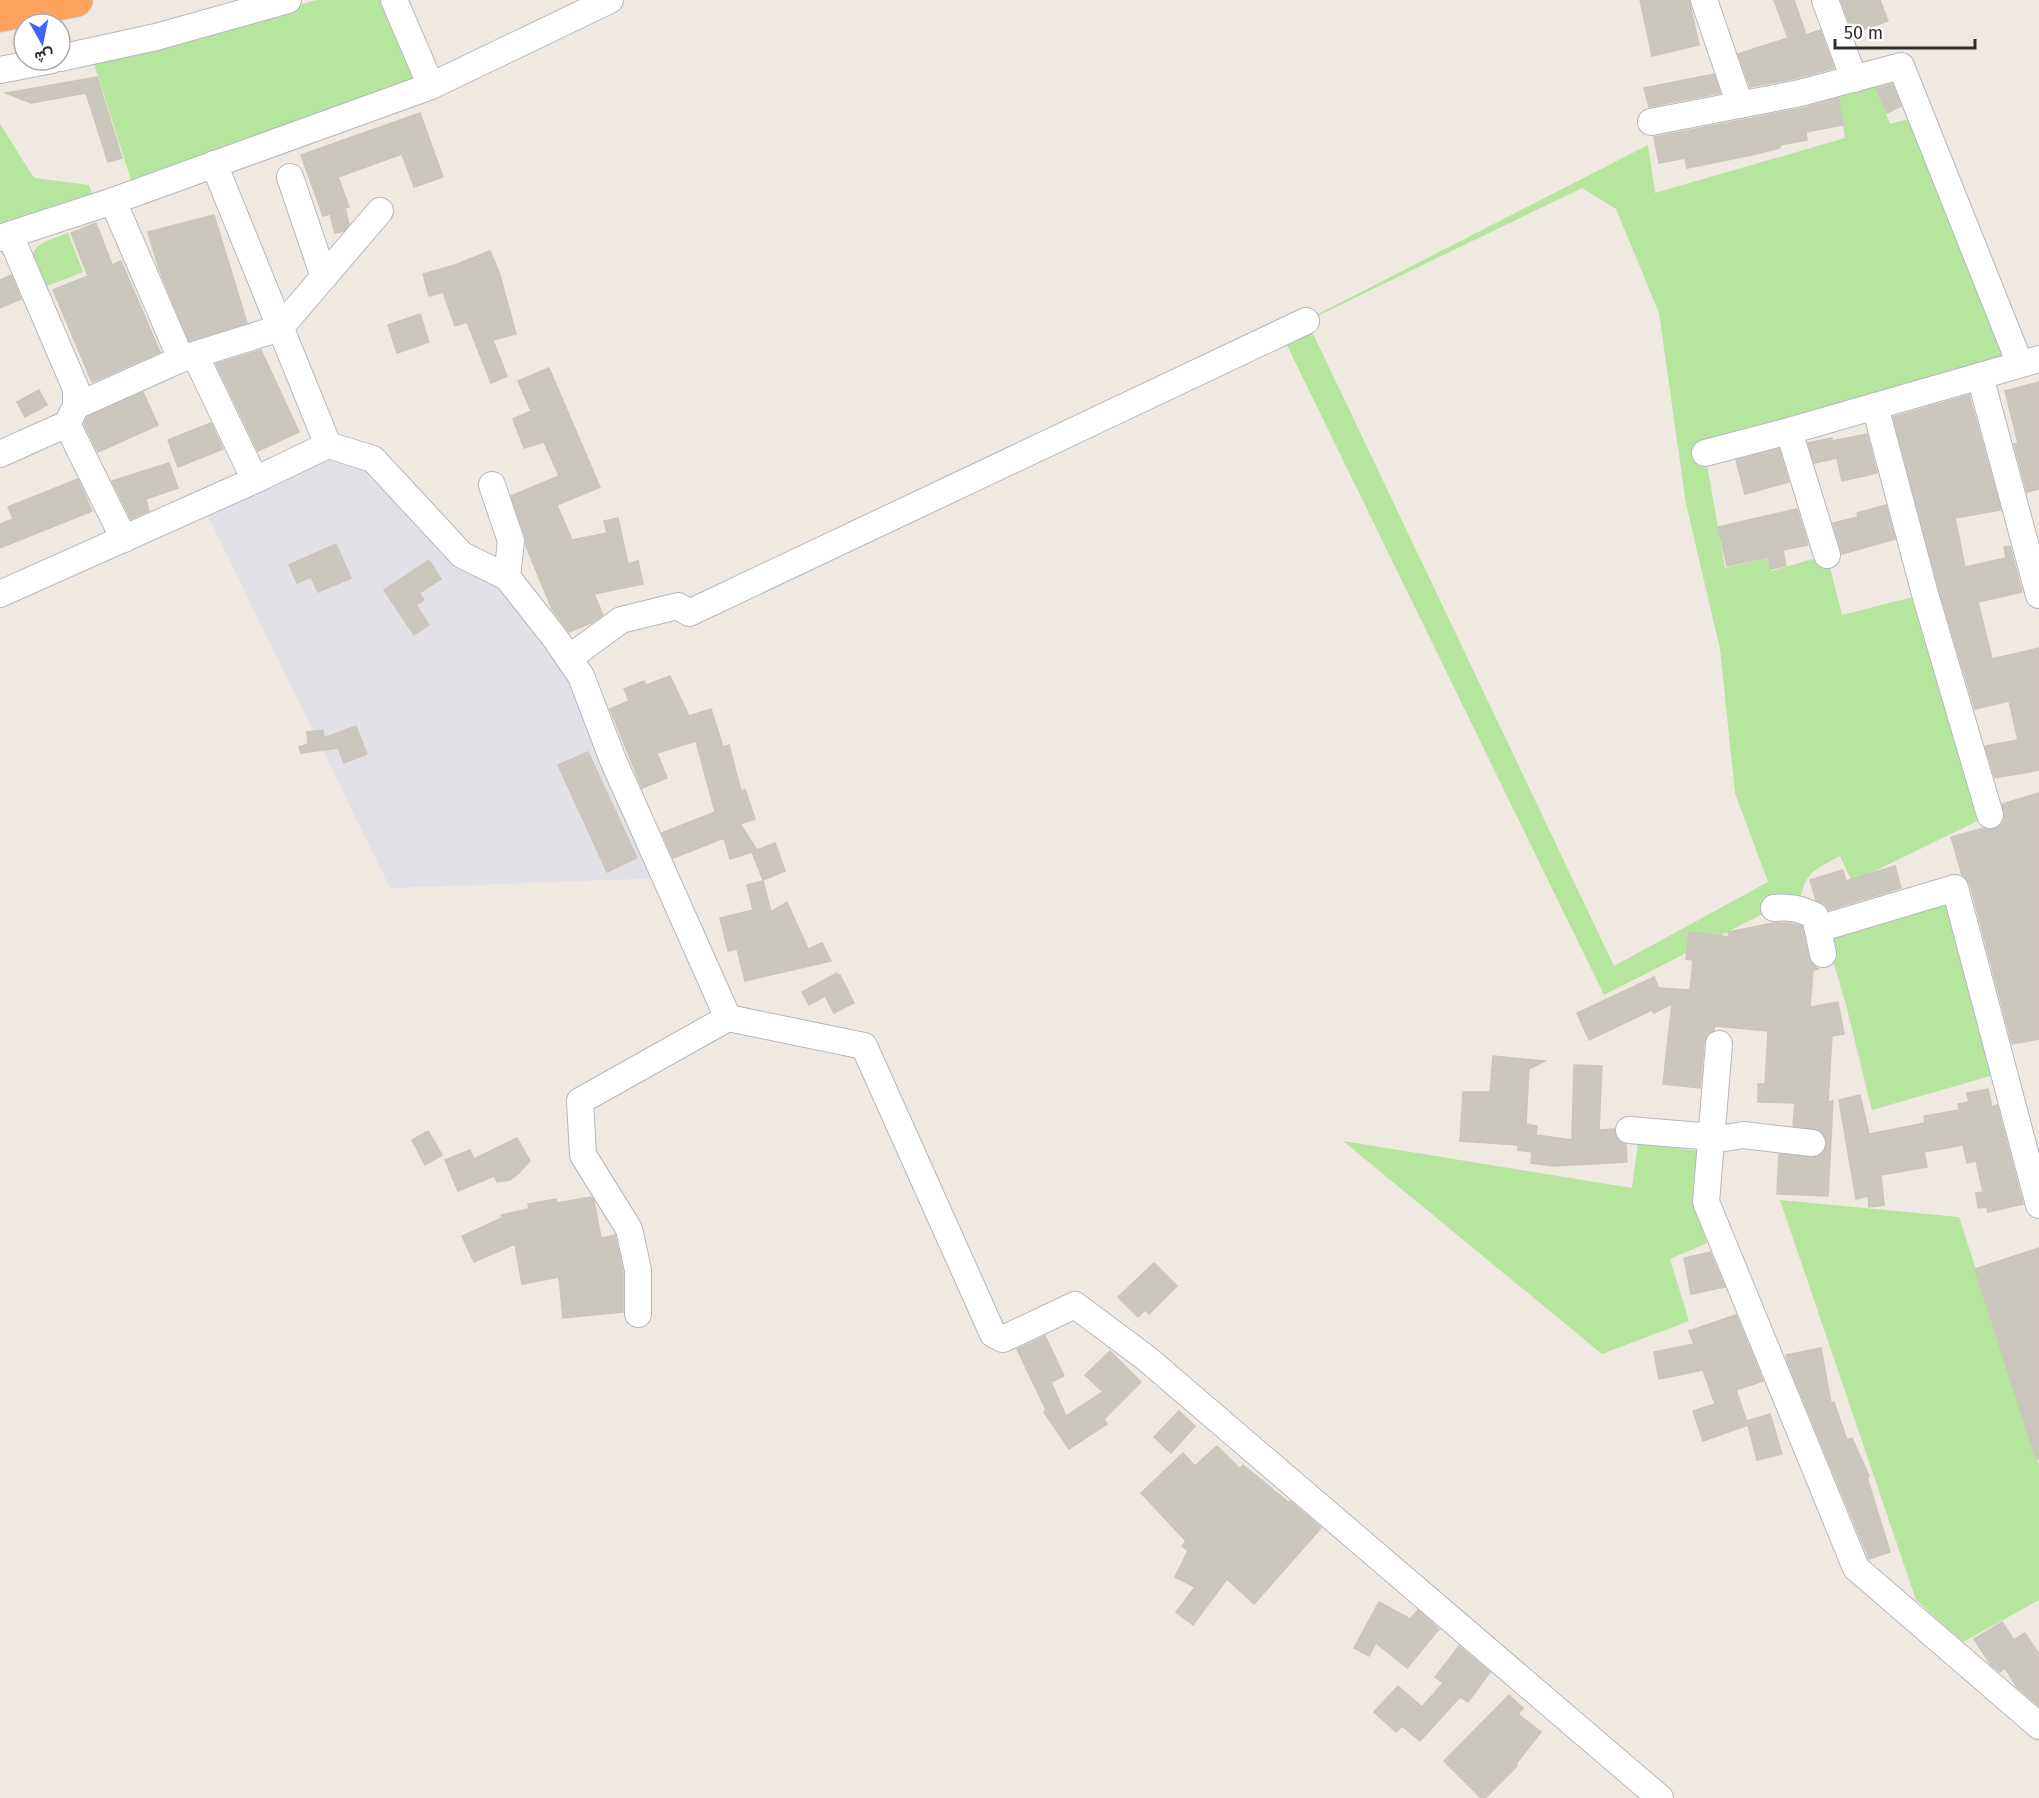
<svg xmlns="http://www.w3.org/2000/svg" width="2039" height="1798" font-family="'Fira Sans',Vazirmatn,sans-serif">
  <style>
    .industrial { fill: #e3e1e8 }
    .green { fill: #b6e59e; fill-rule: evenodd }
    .building { fill: #cbc7bf; stroke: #cbc5ba; stroke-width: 1.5 }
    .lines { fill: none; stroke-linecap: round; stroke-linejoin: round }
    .minor-casing { stroke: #b4b7c1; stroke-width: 28 }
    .highway-casing { stroke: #c9c9c9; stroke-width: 35 }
    .minor { stroke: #fff; stroke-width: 26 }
    .highway { stroke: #ffa35c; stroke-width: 33 }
  </style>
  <rect width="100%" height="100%" fill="#efe9e1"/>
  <path class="industrial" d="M328 445 373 459 462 555 507 577 555 638 665 878 390 888 202 504Z"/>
  <g class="green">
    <path d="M317 0H381L419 83 132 183 93 61Z"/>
    <path d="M1874 82 1890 124 1921 116 2020 364 1705 453 1725 568 1767 558 1771 571 1827 555 1842 615 1925 594 1990 815 1852 882 1840 856C1811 871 1803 874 1799 909L1774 908 1604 995 1281 333 1648 145 1655 193 1845 138 1837 91ZM1582 188 1616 209 1659 313 1686 504 1720 649 1735 793 1768 882 1614 966 1307 321Z"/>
    <path d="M0 124 34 178 89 185 94 201 0 233Z"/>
    <path d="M68 233 83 272 45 287C29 245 26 249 68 233Z"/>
    <path d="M1950 895 1994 1075 1872 1110 1846 1005 1825 934Z"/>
    <path d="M1343 1141 1632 1188 1638 1143 1698 1151 1692 1200 1707 1243 1670 1259 1689 1321 1602 1354Z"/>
    <path d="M1780 1200 1959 1217 2039 1465V1600L1963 1642 1916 1600Z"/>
  </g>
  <g class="building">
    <path d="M1640 0H1689L1699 45 1652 56Z"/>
    <path d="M1774 0H1794L1806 35 1820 30 1834 68 1797 78 1750 87 1738 54 1788 38Z"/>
    <path d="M1841 0H1880L1888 21 1853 33Z"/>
    <path d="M1714 74 1720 93 1649 107 1644 88Z"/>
    <path d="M97 77 122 158 108 162 86 93 31 103 6 93Z"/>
    <path d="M1892 84 1901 106 1887 113 1876 88Z"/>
    <path d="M1838 98 1843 125 1806 132 1807 140 1780 145V148L1752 155 1687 168 1685 158 1659 163 1654 137 1803 108Z"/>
    <path d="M420 113 443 177 414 187 402 154 338 177 349 207 345 208 349 224 344 231 335 233 330 214 323 216 301 155Z"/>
    <path d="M214 215 247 323 189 341 159 269 148 232Z"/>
    <path d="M96 223 112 265 121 261 160 352 92 382 53 290 88 276 71 233Z"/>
    <path d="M490 251 499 272 516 334 493 340 507 376 491 383 467 322 455 326 443 292 429 296 423 274 455 265Z"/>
    <path d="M11 275 21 299 0 308V280Z"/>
    <path d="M420 314 429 342 397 353 388 325Z"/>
    <path d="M261 350 299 432 258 451 216 364Z"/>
    <path d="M549 368 600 487 557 505 572 540 607 533 604 521 618 518 628 564 638 561 643 584 594 594 603 615 593 622 569 632 552 609 526 546 525 536 511 496 559 476 544 442 524 448 513 419 531 411 518 381Z"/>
    <path d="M2039 382V489L2027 492 2014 444 2018 443 2005 391Z"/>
    <path d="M39 390 47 405 25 417 17 402Z"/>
    <path d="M143 392 158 425 98 452 84 424 87 417Z"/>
    <path d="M1969 395 2001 510 1955 518 1965 567 2006 558 2004 547 2010 546 2022 592 1978 602 1992 659 2039 648V770L1995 778 1985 746 2018 740 2009 701 1975 709 1939 590 1893 417Z"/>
    <path d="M211 423 223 449 178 467 168 440Z"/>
    <path d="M1867 434 1877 473 1842 481 1837 458 1814 463 1808 443 1832 438V441Z"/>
    <path d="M1779 449 1789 482 1745 494 1736 460Z"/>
    <path d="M169 463 178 488 146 499 149 511 131 519 112 481Z"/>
    <path d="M78 479 92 511 0 548V524L13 519 8 507Z"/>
    <path d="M1886 505 1895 539 1842 554 1833 523 1858 517 1857 513Z"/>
    <path d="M1797 509 1808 545 1783 550 1786 566 1771 569 1768 557 1727 566 1718 527Z"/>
    <path d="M336 544 351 578 318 592 311 577 297 583 289 565Z"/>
    <path d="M429 560 441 579 419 593 424 600 416 605 429 625 414 635 384 590Z"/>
    <path d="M670 676 689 716 711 709 723 747 729 745 741 791 745 789 755 819 740 824 757 850 775 843 785 871 763 880 752 852 730 859 724 838 673 858 662 833 715 812 696 741 657 753 667 778 642 788 610 709 629 701 624 689 644 681 646 685Z"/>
    <path d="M356 726 367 754 344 763 338 748 301 753 299 747 308 744 307 732 323 730 324 738Z"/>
    <path d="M588 752 637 858 607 872 558 765Z"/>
    <path d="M2039 793V1039L2012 1044 1970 884 1962 875 1951 837 1984 828 1995 829 2000 826 2004 819 2002 804Z"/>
    <path d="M1895 866 1901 888 1828 910 1826 906 1816 900 1810 880 1843 870 1846 881Z"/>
    <path d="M763 881 771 912 787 902 808 949 822 943 831 961 745 981 737 949 728 951 720 918 753 910 747 885Z"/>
    <path d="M1773 923H1789L1802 926 1809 958 1812 964 1818 969 1813 970 1810 1007 1838 1002 1844 1034 1832 1036 1828 1102 1833 1101 1828 1196 1777 1194 1779 1154 1817 1157 1824 1151 1827 1144 1825 1137 1820 1131 1793 1126 1795 1103 1758 1102V1084H1765L1768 1031 1715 1026 1714 1030 1707 1035 1704 1043 1700 1088 1663 1084 1672 1004 1654 1013 1652 1010 1589 1040 1577 1013 1654 977 1659 988 1690 990 1693 960 1686 959 1689 932 1729 937 1728 932Z"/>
    <path d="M837 973 838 975H840L854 1003 834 1013 825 996 809 1005 802 992Z"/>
    <path d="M1493 1056 1545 1061 1529 1069 1526 1124 1537 1126 1536 1135 1572 1140 1574 1065 1602 1066 1599 1130 1614 1129 1616 1137 1620 1142 1626 1144 1627 1162 1553 1166 1531 1163 1532 1152 1518 1150V1145L1460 1141 1463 1092H1490Z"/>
    <path d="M1988 1089 1992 1107 1997 1105 2023 1204 1988 1212 1987 1207 1978 1208 1976 1193 1983 1192 1976 1161 1967 1163 1963 1145 1924 1152 1927 1167 1881 1175 1884 1205 1869 1207 1868 1196 1856 1199 1839 1100 1860 1095 1869 1134 1925 1123 1924 1116 1959 1110 1958 1104 1969 1102 1967 1093Z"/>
    <path d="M428 1131 442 1155 425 1165 412 1140Z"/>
    <path d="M517 1138 530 1161 518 1174 510 1180 497 1182 494 1176 458 1191 445 1160 470 1150 474 1159Z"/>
    <path d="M591 1197 594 1201 601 1238 615 1235 623 1272V1312L563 1318 559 1277 522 1284 515 1244 474 1262 462 1236 502 1218 501 1215 529 1209 528 1204 556 1199 557 1203Z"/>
    <path d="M2039 1248V1459H2036L1975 1269Z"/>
    <path d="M1710 1252 1725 1287 1691 1294 1684 1258Z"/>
    <path d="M1154 1263 1177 1286 1149 1314 1145 1310 1138 1317 1118 1297Z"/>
    <path d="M1736 1315 1763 1381 1736 1390 1748 1425 1703 1441 1693 1411 1715 1404 1703 1370 1659 1379 1654 1352 1694 1344 1689 1331Z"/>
    <path d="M1045 1336 1064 1376 1051 1382 1066 1416 1103 1392 1085 1375 1110 1351 1141 1382 1104 1419 1107 1424 1069 1449 1044 1412 1046 1410 1017 1349Z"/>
    <path d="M1821 1348 1831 1403 1834 1402 1847 1440 1852 1438 1869 1476 1867 1477 1890 1552 1869 1559 1788 1363 1786 1355Z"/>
    <path d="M1179 1411 1195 1426 1171 1453 1154 1437Z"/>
    <path d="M1770 1414 1782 1454 1757 1460 1747 1421Z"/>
    <path d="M1217 1446 1240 1469 1243 1465 1288 1502 1290 1501 1321 1528 1254 1604 1227 1579 1193 1625 1176 1612 1195 1587 1175 1577 1188 1551 1182 1546 1186 1541 1141 1493 1183 1453 1195 1466Z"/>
    <path d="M1379 1602 1410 1619 1418 1610 1439 1629 1407 1668 1376 1643 1369 1656 1354 1648Z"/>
    <path d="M2002 1622 2014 1640 2025 1633 2039 1654V1706L2017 1687 2005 1668 2000 1672 1990 1664 1974 1639Z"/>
    <path d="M1459 1646 1490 1672 1468 1702 1460 1697 1420 1741 1402 1726 1396 1732 1374 1712 1398 1686 1422 1707 1443 1683 1435 1677Z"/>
    <path d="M1509 1695 1523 1708 1518 1714 1541 1732 1516 1764 1517 1766 1485 1798H1481L1444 1761Z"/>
  </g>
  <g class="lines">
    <g class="minor-casing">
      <g id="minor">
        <path d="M394 0 431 86"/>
        <path d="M1704 0 1740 105"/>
        <path d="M1825 0 1854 79"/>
        <path d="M60 58 156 37 288 0"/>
        <path d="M0 70 52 60"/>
        <path d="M1651 122 1800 93 1901 66 2020 364"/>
        <path d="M214 164 328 445"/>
        <path d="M290 177 324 277"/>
        <path d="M113 201 181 359"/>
        <path d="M10 235 76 389V406L67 424 124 539"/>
        <path d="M0 238 113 201 431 86 610 0"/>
        <path d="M195 355 255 480"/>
        <path d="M1980 376 2039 595"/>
        <path d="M76 406 181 359 280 328 380 211"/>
        <path d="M1875 406 1925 594 1990 815"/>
        <path d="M1789 431 1827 555"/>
        <path d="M1705 453 1789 431 2039 359"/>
        <path d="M0 454 67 424"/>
        <path d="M492 485 511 541 507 577 555 638 581 676 613 760 728 1018 580 1101 583 1155 629 1229 638 1270V1314"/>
        <path d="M0 594 255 480 328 445 373 459 462 555 507 577"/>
        <path d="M569 658 621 620 678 606 689 613 1306 321"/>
        <path d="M1774 908C1790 906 1801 909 1815 916L1823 954"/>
        <path d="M1818 929 1955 888 2039 1205"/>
        <path d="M728 1018 864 1046 993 1334 1003 1339 1075 1305 1146 1358 1660 1798"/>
        <path d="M1719 1044 1706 1202 1856 1568 2039 1726"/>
        <path d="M1629 1130 1725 1138 1743 1135 1812 1143"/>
      </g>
    </g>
    <g class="highway-casing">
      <path id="highway" d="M0 15 76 0"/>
    </g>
    <use href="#minor" class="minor"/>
    <use href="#highway" class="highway"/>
  </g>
  <g transform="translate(42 42) rotate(171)"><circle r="28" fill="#ffffff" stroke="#ababab" stroke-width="1.5"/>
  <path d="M0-4.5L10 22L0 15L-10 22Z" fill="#4264fb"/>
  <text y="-9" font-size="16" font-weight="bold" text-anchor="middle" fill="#2e2e2e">ش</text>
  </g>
  <path d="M1835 39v9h140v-9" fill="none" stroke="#2e2e2e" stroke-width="3"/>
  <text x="1844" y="39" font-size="18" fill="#2e2e2e" stroke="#ffffff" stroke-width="4.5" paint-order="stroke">50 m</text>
</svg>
